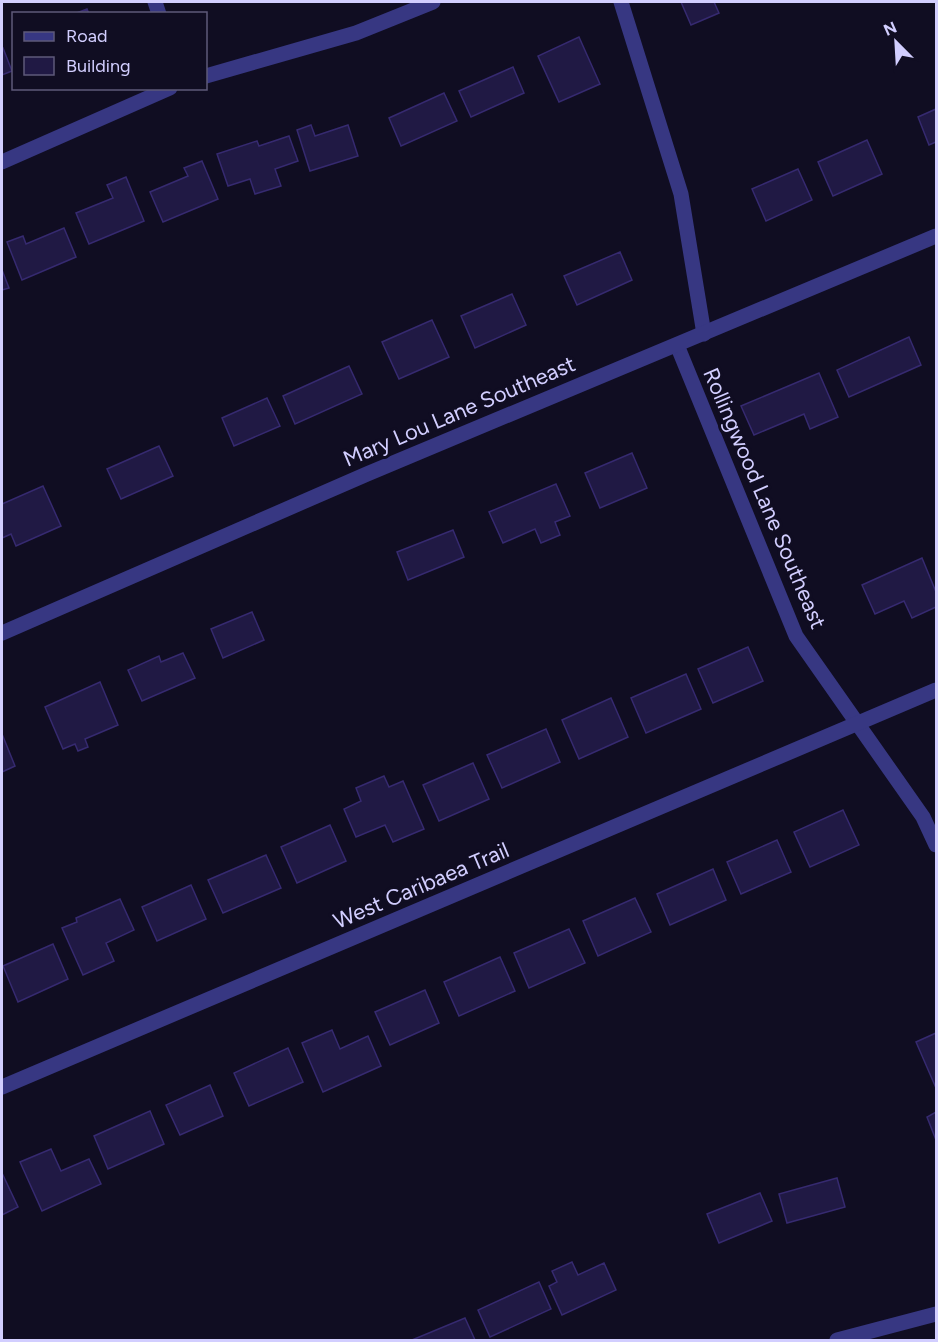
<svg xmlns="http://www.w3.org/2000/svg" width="938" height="1342" font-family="Figtree,sans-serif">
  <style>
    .building { fill: #201944; stroke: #362a70; stroke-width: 1.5 }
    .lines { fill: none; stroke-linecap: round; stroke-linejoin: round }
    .street { stroke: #373782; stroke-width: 15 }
    .labels { text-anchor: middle; stroke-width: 6; stroke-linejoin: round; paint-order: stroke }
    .street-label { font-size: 22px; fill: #d2ceff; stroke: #100d22 }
  </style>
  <rect width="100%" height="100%" fill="#100d22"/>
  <g class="building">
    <path d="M681 2H714L719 13 691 25Z"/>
    <path d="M87 9 89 14H74Z"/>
    <path d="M579 37 600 84 559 102 538 56Z"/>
    <path d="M3 48 12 71 2 75V49Z"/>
    <path d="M513 67 524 93 471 117 459 91Z"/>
    <path d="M444 93 457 121 401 146 389 118Z"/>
    <path d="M936 109V142L929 145 918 117Z"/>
    <path d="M311 125 315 136 348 125 358 156 310 171 297 130Z"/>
    <path d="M289 136 298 161 275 169 281 186 255 194 250 179 228 186 217 154 257 141 259 146Z"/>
    <path d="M867 140 882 174 833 196 818 162Z"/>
    <path d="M202 161 218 199 163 222 150 192 188 176 184 168Z"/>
    <path d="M798 169 812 200 766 221 752 189Z"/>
    <path d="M126 177 144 221 89 244 76 213 113 198 107 185Z"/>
    <path d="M64 228 76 257 22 280 7 242 23 236 26 244Z"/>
    <path d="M620 252 632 280 577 305 564 276Z"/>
    <path d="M2 270 9 288 2 290Z"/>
    <path d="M512 294 526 325 475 348 461 316Z"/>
    <path d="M432 320 449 357 399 379 382 342Z"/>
    <path d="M909 337 921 365 849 397 837 370Z"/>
    <path d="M349 366 362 394 295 424 283 396Z"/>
    <path d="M819 373 838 417 810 429 804 414 754 435 741 406Z"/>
    <path d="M267 398 280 426 234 446 222 418Z"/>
    <path d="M159 446 173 476 121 499 107 469Z"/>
    <path d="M632 453 647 488 600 508 585 473Z"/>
    <path d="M556 484 570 516 555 522 560 535 541 543 535 529 503 543 489 512Z"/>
    <path d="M43 486 61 526 16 546 11 534 2 538V504Z"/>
    <path d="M453 530 464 557 408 580 397 552Z"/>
    <path d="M922 558 936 592V607L912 618 904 601 875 614 862 585Z"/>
    <path d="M252 612 264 640 223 658 211 629Z"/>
    <path d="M748 647 763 681 713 703 698 669Z"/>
    <path d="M183 653 195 678 142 701 128 670 159 656 161 662Z"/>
    <path d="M686 674 701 709 646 733 631 698Z"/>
    <path d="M100 682 118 725 85 739 88 747 78 751 75 744 63 749 45 707Z"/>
    <path d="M611 698 628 737 579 759 562 720Z"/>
    <path d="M546 729 560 762 502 788 487 755Z"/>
    <path d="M2 734 15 766 2 772Z"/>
    <path d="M473 763 489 799 439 821 423 785Z"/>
    <path d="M384 776 389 787 403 781 424 829 393 842 385 825 356 837 344 809 361 801 356 788Z"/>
    <path d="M843 810 859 845 810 867 794 832Z"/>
    <path d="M330 825 346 861 297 883 281 847Z"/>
    <path d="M777 840 791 872 741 894 727 862Z"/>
    <path d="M266 855 281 888 223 913 208 880Z"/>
    <path d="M713 869 726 900 670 925 657 894Z"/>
    <path d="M191 885 206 919 157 941 142 907Z"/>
    <path d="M635 898 651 932 598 956 583 921Z"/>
    <path d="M120 899 134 930 106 943 114 961 83 975 62 928 77 922 76 918Z"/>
    <path d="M569 929 585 963 529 988 514 953Z"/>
    <path d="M53 944 68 979 18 1002 3 966Z"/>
    <path d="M500 957 515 991 459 1016 444 982Z"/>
    <path d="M425 990 439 1023 390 1045 375 1012Z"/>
    <path d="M332 1030 340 1049 368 1036 381 1066 323 1092 302 1043Z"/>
    <path d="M936 1033V1088L916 1042Z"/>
    <path d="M288 1048 303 1082 249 1106 234 1073Z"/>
    <path d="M210 1085 223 1116 180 1135 166 1105Z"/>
    <path d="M150 1111 164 1144 108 1169 94 1136Z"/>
    <path d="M936 1112V1140L927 1117Z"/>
    <path d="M51 1149 61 1171 89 1159 101 1184 42 1211 20 1162Z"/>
    <path d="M2 1173 18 1207 2 1215Z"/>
    <path d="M837 1178 845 1207 787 1223 779 1194Z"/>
    <path d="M760 1193 772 1221 719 1243 707 1214Z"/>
    <path d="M572 1262 578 1275 604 1263 616 1290 562 1315 549 1286 557 1282 552 1271Z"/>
    <path d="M539 1282 551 1309 490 1337 478 1310Z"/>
    <path d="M465 1318 475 1340H412Z"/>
  </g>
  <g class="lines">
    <g class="street">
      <path d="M155 2 159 14"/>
      <path d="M621 2 681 194 704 334"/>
      <path d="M206 76 356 33 433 2"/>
      <path d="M2 162 170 88"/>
      <path d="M677 345 796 636 923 817 936 845"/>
      <path d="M2 633 367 474 936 236"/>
      <path d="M2 1087 936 690"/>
      <path d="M837 1340 936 1314"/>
    </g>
  </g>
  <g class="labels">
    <g class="street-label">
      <text transform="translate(459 411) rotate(-23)" y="8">Mary Lou Lane Southeast</text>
      <text transform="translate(765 498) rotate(67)" y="8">Rollingwood Lane Southeast</text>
      <text transform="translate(421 885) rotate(-23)" y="8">West Caribaea Trail</text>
    </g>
  </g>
  <rect width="938" height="1342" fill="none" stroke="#d2ceff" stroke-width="6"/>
  <rect x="12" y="12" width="195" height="78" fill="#100d22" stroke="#5e5a7a" stroke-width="1.5"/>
  <rect x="24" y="32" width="30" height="9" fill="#373782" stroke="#5e5a7a" stroke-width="1.5"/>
  <text x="66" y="42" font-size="18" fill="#d2ceff">Road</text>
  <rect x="24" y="57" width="30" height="18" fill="#201944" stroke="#5e5a7a" stroke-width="1.5"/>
  <text x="66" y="72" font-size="18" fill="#d2ceff">Building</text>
  <g transform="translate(896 42) rotate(336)" stroke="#100d22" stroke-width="4.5" paint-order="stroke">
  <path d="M0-4.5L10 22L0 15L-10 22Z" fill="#d2ceff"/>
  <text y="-9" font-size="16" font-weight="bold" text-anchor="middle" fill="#d2ceff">N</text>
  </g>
</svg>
